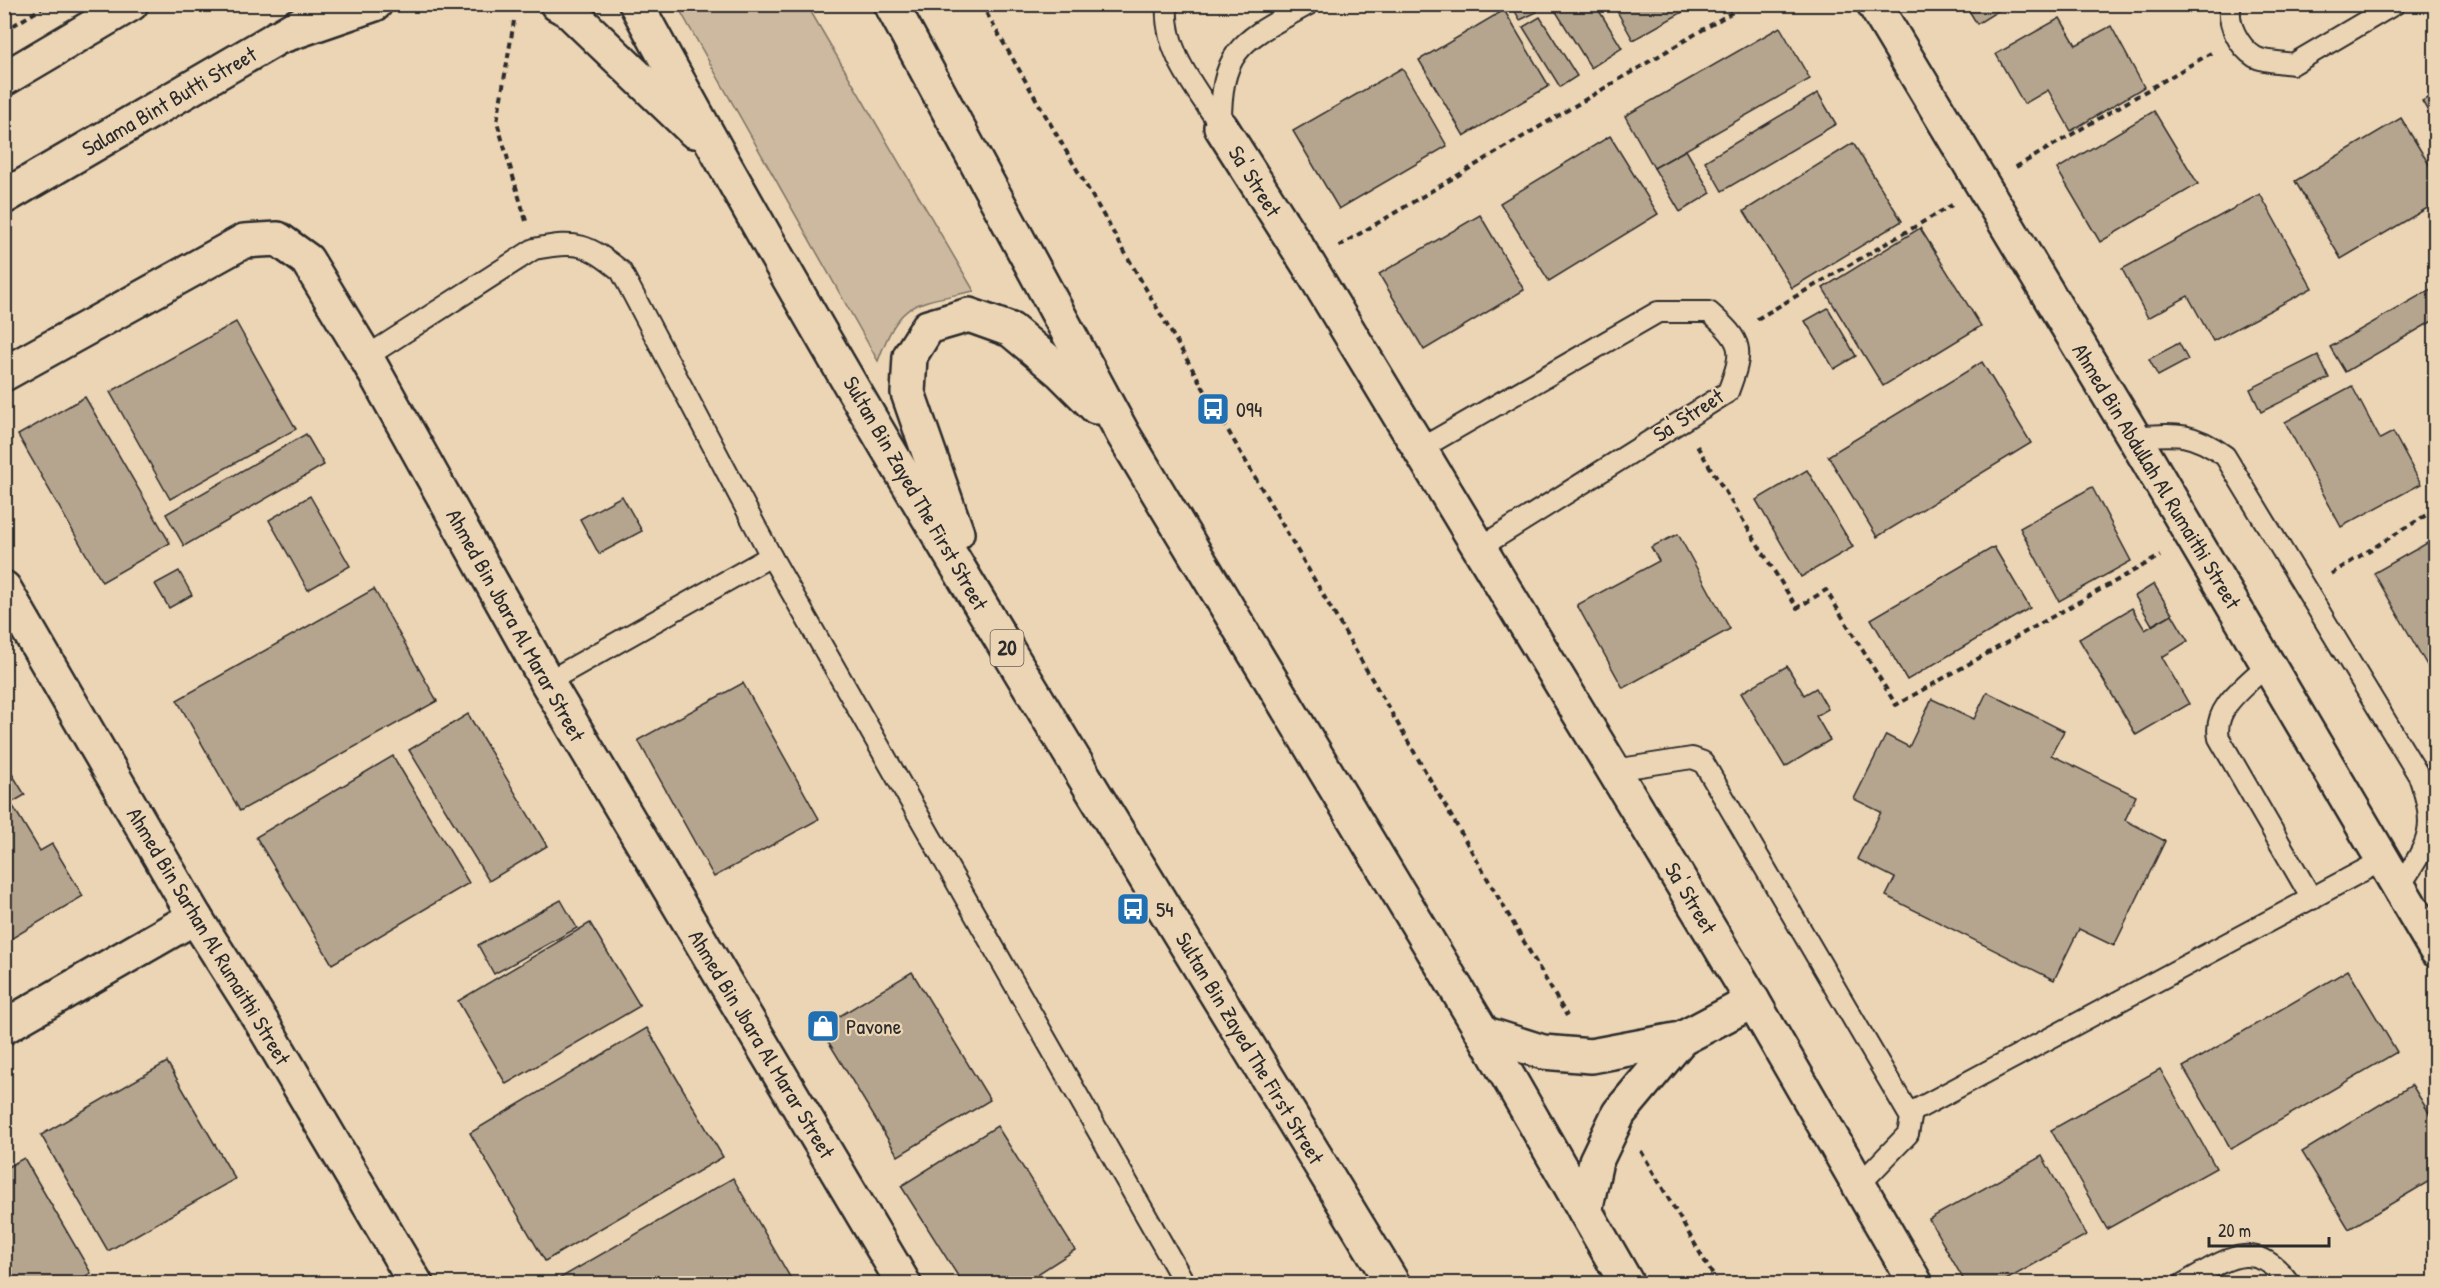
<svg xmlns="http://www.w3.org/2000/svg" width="2440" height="1288" font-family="'Patrick Hand',sans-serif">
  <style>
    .green { fill: #cdb99f; stroke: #7c7265; stroke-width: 1.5 }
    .building { fill: #b6a58e; stroke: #2b2b2b; stroke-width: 1.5 }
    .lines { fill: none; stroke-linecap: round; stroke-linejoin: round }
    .lane-casing { stroke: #2b2b2b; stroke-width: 24 }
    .street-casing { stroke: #2b2b2b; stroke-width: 38 }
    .secondary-casing { stroke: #2b2b2b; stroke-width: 38 }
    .primary-casing { stroke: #2b2b2b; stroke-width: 38 }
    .path { stroke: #2b2b2b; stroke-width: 4; stroke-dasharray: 6 4.5; stroke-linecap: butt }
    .lane { stroke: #ecd5b5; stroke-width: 20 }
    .street { stroke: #ecd5b5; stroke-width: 33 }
    .secondary { stroke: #ecd5b5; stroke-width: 33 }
    .primary { stroke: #ecd5b5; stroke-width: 33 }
    .labels { text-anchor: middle; stroke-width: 4.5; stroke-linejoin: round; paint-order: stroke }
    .shield { fill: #ecd5b5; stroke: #655e54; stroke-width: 1.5 }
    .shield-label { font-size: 21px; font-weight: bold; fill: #2b2b2b }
    .street-label { font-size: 22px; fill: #2b2b2b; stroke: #ecd5b5 }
    .poi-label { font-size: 22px; fill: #2b2b2b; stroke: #ecd5b5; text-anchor: start }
  </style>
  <rect width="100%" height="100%" fill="#ecd5b5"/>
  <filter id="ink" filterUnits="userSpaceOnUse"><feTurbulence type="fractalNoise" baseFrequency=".0167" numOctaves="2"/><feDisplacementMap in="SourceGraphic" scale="12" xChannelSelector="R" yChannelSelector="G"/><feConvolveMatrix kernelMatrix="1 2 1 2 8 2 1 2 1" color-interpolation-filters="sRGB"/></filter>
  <g filter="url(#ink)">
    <path class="green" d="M677 5H807L974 291C913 304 901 299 878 361Z"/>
    <g class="building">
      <path d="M1511 4H1533L1537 12 1520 20Z"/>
      <path d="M1564 4H1595L1622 48 1591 68 1555 10Z"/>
      <path d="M1613 4H1697L1633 40Z"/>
      <path d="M1965 4H2009L1977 24Z"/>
      <path d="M1504 10 1549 86 1464 136 1419 60Z"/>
      <path d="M1540 17 1577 76 1560 87 1523 27Z"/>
      <path d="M2060 18 2076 45 2111 26 2144 87 2071 131 2048 90 2024 104 1996 54Z"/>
      <path d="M1780 27 1810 79 1654 168 1625 116Z"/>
      <path d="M1402 68 1447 146 1339 209 1293 131Z"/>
      <path d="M1818 93 1836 124 1722 191 1705 161Z"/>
      <path d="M2436 93V125L2422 101Z"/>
      <path d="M2154 111 2198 184 2100 242 2057 169Z"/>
      <path d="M2401 118 2436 176V203L2341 259 2295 181Z"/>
      <path d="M1610 136 1658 214 1549 281 1500 203Z"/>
      <path d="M1853 143 1902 221 1792 288 1744 211Z"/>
      <path d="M1686 150 1711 193 1680 212 1654 168Z"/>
      <path d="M2260 194 2312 288 2213 341 2188 296 2148 318 2122 269Z"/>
      <path d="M1480 215 1524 290 1424 350 1379 274Z"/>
      <path d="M1920 228 1981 326 1883 386 1823 288Z"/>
      <path d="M2436 286V319L2345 372 2330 347Z"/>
      <path d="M1828 308 1856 356 1834 369 1805 321Z"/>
      <path d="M236 322 296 429 170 499 110 392Z"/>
      <path d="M2179 343 2188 360 2158 376 2149 359Z"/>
      <path d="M2318 355 2329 378 2261 412 2250 389Z"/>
      <path d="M1982 362 2031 443 1877 537 1828 456Z"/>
      <path d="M2352 386 2380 439 2393 432 2421 484 2341 527 2285 422Z"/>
      <path d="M85 397 170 543 102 582 18 435Z"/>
      <path d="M306 434 324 465 184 546 166 514Z"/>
      <path d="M1807 470 1853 547 1801 577 1756 500Z"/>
      <path d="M2092 487 2131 561 2059 601 2020 528Z"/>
      <path d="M310 496 350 566 308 590 269 520Z"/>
      <path d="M622 496 642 531 599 554 580 519Z"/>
      <path d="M1678 534 1730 629 1623 688 1577 605 1659 561 1651 547Z"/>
      <path d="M2436 538V681L2374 573Z"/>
      <path d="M1994 547 2030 608 1907 680 1871 619Z"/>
      <path d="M179 571 192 595 169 608 155 584Z"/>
      <path d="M2154 584 2172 614 2152 625 2135 596Z"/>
      <path d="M374 589 437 701 240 811 177 700Z"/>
      <path d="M2132 608 2145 630 2172 614 2188 641 2162 657 2189 704 2136 735 2079 639Z"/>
      <path d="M1787 666 1804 695 1816 688 1828 709 1816 716 1830 740 1785 767 1741 693Z"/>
      <path d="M743 683 819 819 714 877 638 740Z"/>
      <path d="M1987 692 2064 731 2051 755 2136 796 2125 820 2165 841 2114 946 2079 929 2054 980 1886 896 1895 878 1857 859 1881 812 1854 799 1886 735 1909 747 1932 699 1974 719Z"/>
      <path d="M468 714 547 846 489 881 409 750Z"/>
      <path d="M393 756 469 883 332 964 256 837Z"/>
      <path d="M4 761 25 795 11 803 40 851 52 844 83 896 4 943Z"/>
      <path d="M561 900 577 928 494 974 478 945Z"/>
      <path d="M590 923 640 1006 506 1084 458 1001Z"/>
      <path d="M2348 970 2397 1052 2231 1149 2183 1067Z"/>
      <path d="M912 972 990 1100 898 1156 820 1028Z"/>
      <path d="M647 1028 723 1157 545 1261 470 1133Z"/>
      <path d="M167 1062 235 1179 108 1251 41 1135Z"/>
      <path d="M2160 1069 2216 1168 2107 1229 2051 1130Z"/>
      <path d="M2412 1085 2436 1124V1177L2349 1229 2302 1152Z"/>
      <path d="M997 1126 1075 1250 1022 1284H963L901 1186Z"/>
      <path d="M2042 1156 2086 1235 1999 1284H1966L1929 1219Z"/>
      <path d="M24 1158 91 1273 73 1284H4V1169Z"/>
      <path d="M733 1178 794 1284H550Z"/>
    </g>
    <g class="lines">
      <g class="lane-casing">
        <g id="lane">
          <path d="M1167 4C1163 52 1197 89 1221 127"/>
          <path d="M2231 4C2226 23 2239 47 2255 57 2264 62 2282 62 2293 64L2395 4"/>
          <path d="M1221 127C1220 46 1244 40 1309 4"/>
          <path d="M366 357 534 249C578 240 587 244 621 271L771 556 1185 1284"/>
          <path d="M2134 437C2175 434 2191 431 2225 456L2419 776C2438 831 2429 842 2399 887"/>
          <path d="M1420 449 1658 312H1709C1744 343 1744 349 1728 392L1479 548"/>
          <path d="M2268 664C2247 685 2212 707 2219 738L2312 899"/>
          <path d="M547 682 771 556"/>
          <path d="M1614 770 1692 758 1703 762 1911 1118 1908 1134 1859 1185"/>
          <path d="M1910 1113 2383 860"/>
          <path d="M2183 1284C2225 1260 2255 1235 2290 1284"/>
        </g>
      </g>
      <g class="street-casing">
        <g id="street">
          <path d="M1874 4 2134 437 2436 950"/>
          <path d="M1221 127 1308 264 1753 1001 1916 1284"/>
          <path d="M4 374 244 241 278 239 307 260 366 357 547 682 904 1284"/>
          <path d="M4 588 195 917 261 1021 416 1284"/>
          <path d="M4 1027 195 917"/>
          <path d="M1483 1033 1543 1052 1591 1056 1681 1039 1753 1001"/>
          <path d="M1585 1211 1596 1161 1619 1113 1681 1039"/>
        </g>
      </g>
      <g class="secondary-casing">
        <g id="secondary">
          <path d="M4 79 131 4"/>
          <path d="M4 197 301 24"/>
        </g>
      </g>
      <g class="primary-casing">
        <g id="primary">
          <path d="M557 4 568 10 694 131"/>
          <path d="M636 4C872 440 1136 860 1393 1284"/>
          <path d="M891 4 1123 434 1483 1033 1627 1284"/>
          <path d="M276 38 375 4"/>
          <path d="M957 533 908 393 910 356 928 327 969 315 1011 330 1061 372 1096 407"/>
        </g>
      </g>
      <g class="path">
        <path d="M981 4 1567 1016"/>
        <path d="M514 21 497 122 526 221"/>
        <path d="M4 31 49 4"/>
        <path d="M2016 167 2211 53"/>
        <path d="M1339 246 1746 4"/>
        <path d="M1757 319 1952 205"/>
        <path d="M1697 446 1797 608 1826 590 1896 705 2160 556"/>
        <path d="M2331 574 2436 509"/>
        <path d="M1641 1151 1718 1284"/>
      </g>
      <use href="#lane" class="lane"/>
      <use href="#street" class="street"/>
      <use href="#secondary" class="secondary"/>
      <use href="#primary" class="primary"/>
    </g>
  </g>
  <defs>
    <g id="bus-square" transform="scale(1.725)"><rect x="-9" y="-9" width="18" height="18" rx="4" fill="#1f6fb2" stroke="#ecd5b5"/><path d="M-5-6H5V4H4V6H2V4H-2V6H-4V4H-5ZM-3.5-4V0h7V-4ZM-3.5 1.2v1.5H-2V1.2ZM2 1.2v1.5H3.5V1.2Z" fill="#fff"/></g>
    <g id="shop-square" transform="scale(1.725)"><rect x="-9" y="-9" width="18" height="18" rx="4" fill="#1f6fb2" stroke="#ecd5b5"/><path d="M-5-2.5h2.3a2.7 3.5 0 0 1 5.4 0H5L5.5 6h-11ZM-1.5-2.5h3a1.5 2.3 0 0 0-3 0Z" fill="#fff"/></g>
  </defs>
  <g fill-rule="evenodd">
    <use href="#bus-square" x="1213" y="409"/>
    <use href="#bus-square" x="1133" y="909"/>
    <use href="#shop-square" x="823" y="1026"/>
  </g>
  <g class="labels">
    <rect class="shield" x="990.5" y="630" width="33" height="36" rx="4.5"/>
    <g class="shield-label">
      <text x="1007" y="655">20</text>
    </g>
    <g class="street-label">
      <text transform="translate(169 101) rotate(-30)" y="8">Salama Bint Butti Street</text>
      <text transform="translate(1255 181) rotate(58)" y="8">Sa' Street</text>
      <text transform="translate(1688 415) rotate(-33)" y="8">Sa' Street</text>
      <text transform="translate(2157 476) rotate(59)" y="8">Ahmed Bin Abdullah Al Rumaithi Street</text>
      <text transform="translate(916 493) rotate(60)" y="8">Sultan Bin Zayed The First Street</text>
      <text transform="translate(516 625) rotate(61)" y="8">Ahmed Bin Jbara Al Marar Street</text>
      <text transform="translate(1691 898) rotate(59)" y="8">Sa' Street</text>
      <text transform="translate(209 936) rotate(59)" y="8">Ahmed Bin Sarhan Al Rumaithi Street</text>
      <text transform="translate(762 1044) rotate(59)" y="8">Ahmed Bin Jbara Al Marar Street</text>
      <text transform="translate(1250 1048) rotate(59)" y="8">Sultan Bin Zayed The First Street</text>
    </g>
    <g class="poi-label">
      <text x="1236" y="417">094</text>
      <text x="1156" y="917">54</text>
      <text x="846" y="1034">Pavone</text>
    </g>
  </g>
  <rect width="2440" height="1288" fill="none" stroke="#ecd5b5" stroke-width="24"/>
  <rect x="12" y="12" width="2416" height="1264" fill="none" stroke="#2b2b2b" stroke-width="2" filter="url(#ink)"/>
  <path d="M2209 1237v9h120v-9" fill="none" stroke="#2b2b2b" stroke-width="3"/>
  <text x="2218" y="1237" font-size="18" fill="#2b2b2b" stroke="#ecd5b5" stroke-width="4.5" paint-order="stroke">20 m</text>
</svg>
